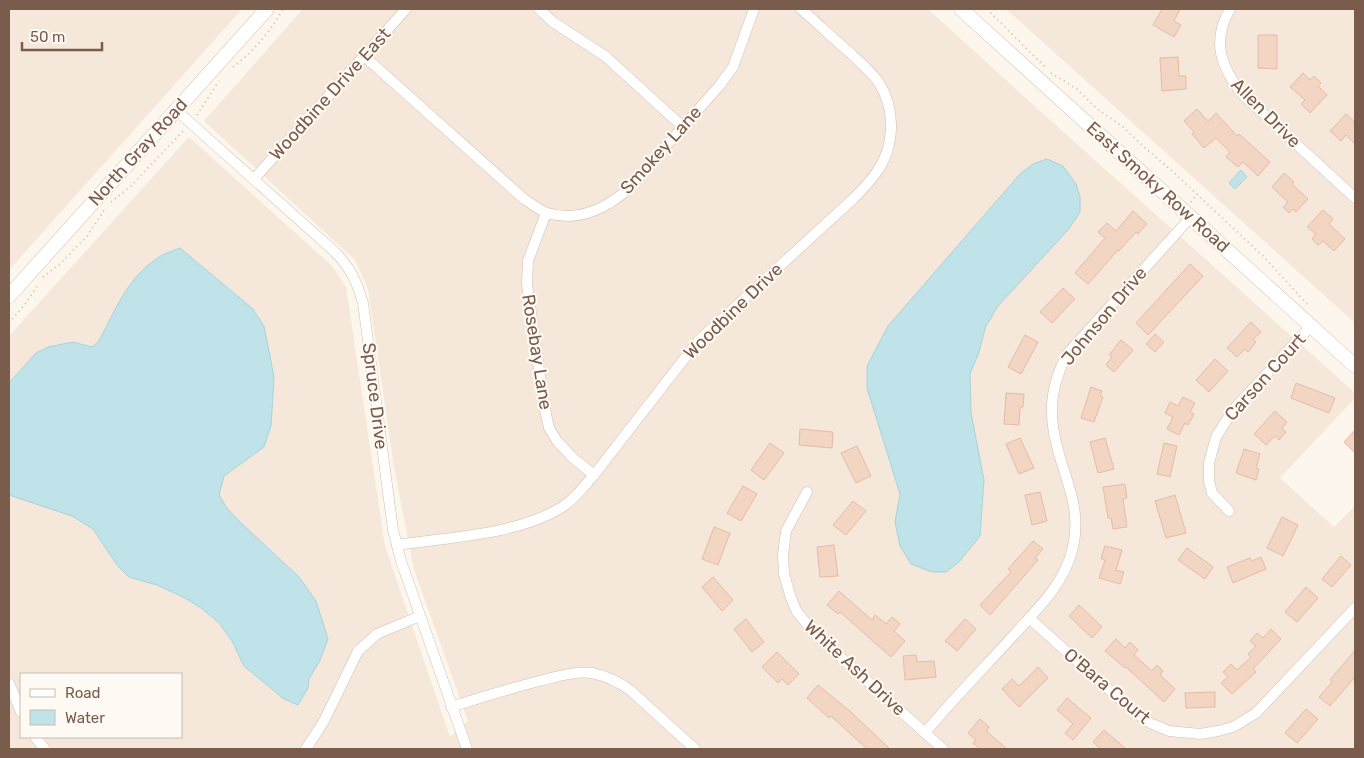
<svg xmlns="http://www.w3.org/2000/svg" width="1364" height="758" font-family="Rubik,sans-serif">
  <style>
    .residential { fill: #f5e8da; fill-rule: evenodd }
    .water { fill: #bfe3e8; stroke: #a5d3da }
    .building { fill: #f3d5c3; stroke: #e6bba3 }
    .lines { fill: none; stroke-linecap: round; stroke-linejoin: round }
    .street-casing { stroke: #d1beb0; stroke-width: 11 }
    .secondary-casing { stroke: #d6c0b0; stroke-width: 15 }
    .path { stroke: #d9b8a5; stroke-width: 2; stroke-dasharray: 1 4; stroke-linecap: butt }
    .street { stroke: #fff; stroke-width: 10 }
    .secondary { stroke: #fff; stroke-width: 14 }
    .labels { text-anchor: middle; stroke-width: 4; stroke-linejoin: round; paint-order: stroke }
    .street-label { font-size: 18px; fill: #7a5c4d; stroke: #fffaf3 }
  </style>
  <rect width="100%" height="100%" fill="#fdf6ec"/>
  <g class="residential">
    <path d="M9 9H242L9 270Z"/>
    <path d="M303 9H928L1040 111 1355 393V398L1280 478 1334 527 1355 506V749H9V336L189 137 332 266 346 287 385 546 450 737 468 721 414 570 394 467 368 289 355 260 204 121ZM21 674H181V737H21Z"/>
    <path d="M1006 9H1355V323Z"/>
  </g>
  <g class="water">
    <path d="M1047 159 1063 166 1076 184 1080 197V212L1068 230 998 306 986 326 978 355 970 373 971 413 984 480 980 536 959 562 946 572H932L911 564 900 546 895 522 900 494 867 388V366L888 326 1020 174 1033 164Z"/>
    <path d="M1241 170 1247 177 1235 189 1229 183Z"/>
    <path d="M180 248 253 309 264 326 274 377 271 426 264 447 224 476 219 495 227 508 241 523 299 577 316 601 328 639 320 660 309 679 308 688 298 705 284 699 244 666 232 641 219 623 204 610 185 598 157 585 129 577 117 565 93 529 72 516 9 495V383L36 353 48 347 73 342 92 347 99 341C115 310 128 277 159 257 165 253 173 251 180 248Z"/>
  </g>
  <g class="building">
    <path d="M1162 9H1180L1174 21 1181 25 1174 37 1153 25Z"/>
    <path d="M1258 35H1277V69L1258 68Z"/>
    <path d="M1178 57 1179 76H1186V89L1162 91 1160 58Z"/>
    <path d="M1303 73 1310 80 1314 76 1321 83 1318 86 1327 95 1310 113 1301 104 1305 100 1290 87Z"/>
    <path d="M1197 109 1208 121 1216 113 1237 136 1239 134 1270 162 1258 176 1243 162 1238 167 1226 157 1230 152 1216 138 1204 148 1192 134 1194 132 1184 121Z"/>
    <path d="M1346 114 1355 122V144L1346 135 1341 141 1330 131Z"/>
    <path d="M1284 173 1294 182 1292 184 1308 199 1296 212 1293 209 1289 213 1283 207 1288 202 1272 187Z"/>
    <path d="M1323 210 1333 219 1329 224 1345 239 1334 251 1323 241 1318 245 1312 239 1316 234 1307 227Z"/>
    <path d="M1133 211 1147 224 1138 234 1136 232 1119 251 1118 250 1088 284 1075 273 1105 238 1098 232 1107 223 1116 231Z"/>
    <path d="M1190 264 1203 276 1148 335 1136 323Z"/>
    <path d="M1063 288 1075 299 1052 323 1040 312Z"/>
    <path d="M1251 322 1261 332 1253 339 1256 342 1248 352 1245 349 1237 357 1227 348Z"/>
    <path d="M1155 334 1164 342 1155 352 1146 344Z"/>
    <path d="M1025 335 1038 342 1021 374 1008 367Z"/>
    <path d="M1121 340 1133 350 1114 372 1106 365 1112 357 1109 355Z"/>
    <path d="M1215 359 1228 371 1209 392 1196 380Z"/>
    <path d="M1296 383 1335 398 1329 413 1291 398Z"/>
    <path d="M1091 387 1102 391 1100 396 1103 397 1094 422 1081 418Z"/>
    <path d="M1006 393 1024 394 1023 407H1020L1019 425 1004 424Z"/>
    <path d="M1183 397 1195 403 1190 412 1194 414 1188 425 1185 423 1179 435 1167 429 1173 417 1165 413 1170 402 1178 406Z"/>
    <path d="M1275 411 1287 422 1282 428 1286 432 1279 440 1275 436 1266 445 1254 434Z"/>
    <path d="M800 429 833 432 832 448 799 445Z"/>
    <path d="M1355 430V453L1344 442Z"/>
    <path d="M1020 438 1034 468 1019 474 1006 444Z"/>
    <path d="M1105 438 1114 469 1098 473 1090 442Z"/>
    <path d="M770 443 784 453 764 480 751 470Z"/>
    <path d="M1164 443 1177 446 1170 477 1157 474Z"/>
    <path d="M857 446 871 476 856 483 841 453Z"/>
    <path d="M1244 449 1260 454 1256 468 1259 469 1256 480 1236 473Z"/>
    <path d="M1125 484 1127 498 1123 499 1127 527 1113 529 1111 518H1108L1103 487Z"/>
    <path d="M743 486 757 494 741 521 727 513Z"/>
    <path d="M1040 492 1047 521 1032 525 1025 495Z"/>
    <path d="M1175 495 1186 533 1166 538 1155 501Z"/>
    <path d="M853 501 866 511 846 535 833 525Z"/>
    <path d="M1282 517 1298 525 1283 556 1267 548Z"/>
    <path d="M714 527 730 533 718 565 702 559Z"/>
    <path d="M1033 541 1043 549 1035 558 1038 560 990 615 980 605 1011 572 1008 569Z"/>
    <path d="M834 545 838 576 820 577 817 547Z"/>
    <path d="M1105 546 1122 550 1116 570 1124 572 1120 584 1099 578 1105 560 1101 559Z"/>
    <path d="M1187 548 1213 567 1205 579 1178 560Z"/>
    <path d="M1341 556 1351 565 1332 587 1322 579Z"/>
    <path d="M1261 557 1266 569 1233 583 1227 567 1250 558 1252 561Z"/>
    <path d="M713 577 733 600 722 611 702 587Z"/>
    <path d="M1306 587 1318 598 1297 622 1285 612Z"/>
    <path d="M839 591 872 620 875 615 886 624 892 617 900 624 894 631 905 641 891 657 840 612 838 614 827 605Z"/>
    <path d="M1079 605 1102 627 1092 638 1069 616Z"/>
    <path d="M746 619 764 642 752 652 734 629Z"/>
    <path d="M965 619 976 629 957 651 945 641Z"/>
    <path d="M1271 629 1281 639 1253 669 1256 672 1232 694 1221 683 1228 677 1223 672 1231 664 1237 670 1251 657 1248 654 1256 646 1250 641 1257 633 1263 638Z"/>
    <path d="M1116 639 1125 648 1130 642 1138 650 1134 655 1152 671 1157 665 1163 671 1160 675 1175 689 1164 702 1126 667 1125 668 1105 651Z"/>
    <path d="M1355 650V677L1330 706 1319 697 1332 682 1330 680Z"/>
    <path d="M777 652 799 674 788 685 782 679 778 683 762 667Z"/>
    <path d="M916 655 917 662 934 661 936 677 905 680 903 656Z"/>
    <path d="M1038 667 1048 678 1019 707 1002 689 1012 679 1019 686Z"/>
    <path d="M818 685 852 713 890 749H867L831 716 829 718 807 698Z"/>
    <path d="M1215 692V707L1186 708 1185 693Z"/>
    <path d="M1067 698 1091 718 1073 740 1065 733 1073 724 1057 710Z"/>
    <path d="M1306 709 1318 719 1297 743 1285 733Z"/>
    <path d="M980 719 989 727 986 731 1007 749H980L973 743 976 740 968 733Z"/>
    <path d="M1104 730 1126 749H1101L1093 742Z"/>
  </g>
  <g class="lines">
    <g class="street-casing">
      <g id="street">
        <path d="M539 9 553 22 605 56 683 127"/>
        <path d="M1230 9C1211 42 1221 68 1244 96L1355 198"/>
        <path d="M364 56 524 199C531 203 539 210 547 213 578 222 604 210 627 190L720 85 733 67 754 9"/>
        <path d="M176 110 335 252C350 267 357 282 363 303L393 530 401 561 467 749"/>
        <path d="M254 179 406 9"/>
        <path d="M546 213 528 261 527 284 544 405 549 428 557 441 573 458 594 475"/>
        <path d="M807 492 786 531 783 555 784 574 791 598 797 612 817 636 943 749"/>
        <path d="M1229 511 1212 493 1209 481V463L1216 437 1233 410 1311 326"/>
        <path d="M397 545C448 537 518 535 562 507 575 499 584 486 594 475L698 341 853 199C861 191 869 183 876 173 895 147 896 110 879 83 871 71 860 62 849 52 833 38 817 23 801 9"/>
        <path d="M1029 618 1132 710 1150 723 1169 731 1200 734 1218 731 1233 727 1256 713 1355 608"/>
        <path d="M9 683 21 712"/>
        <path d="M451 707C482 697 512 688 543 680 559 676 576 671 592 673 606 676 619 682 630 690L695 749"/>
        <path d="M925 733C952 700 983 669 1012 637 1035 611 1063 586 1072 551 1085 503 1058 470 1053 426 1049 399 1055 376 1068 353L1191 217"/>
        <path d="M35 737 45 749"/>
        <path d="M306 749 324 721 358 651 377 634 420 616"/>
      </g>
    </g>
    <g class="secondary-casing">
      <g id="secondary">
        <path d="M961 9 1355 366"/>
        <path d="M9 296 267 9"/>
      </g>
    </g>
    <g class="path">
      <path d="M987 9 1047 69"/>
      <path d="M233 67C254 51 270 32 283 9"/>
      <path d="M1051 73 1077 89 1096 108 1123 127 1144 147 1171 170 1263 256 1308 305"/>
      <path d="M197 115 219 81"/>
      <path d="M111 202 131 186 184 130"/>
      <path d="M1191 202 1197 194"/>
      <path d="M43 277 61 263 88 235 106 207"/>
      <path d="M9 323 26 303 39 283"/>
    </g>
    <use href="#street" class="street"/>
    <use href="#secondary" class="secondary"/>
  </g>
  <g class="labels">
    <g class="street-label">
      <text transform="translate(330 94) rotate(-48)" y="6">Woodbine Drive East</text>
      <text transform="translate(1266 113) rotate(45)" y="6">Allen Drive</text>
      <text transform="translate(661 150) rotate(-48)" y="6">Smokey Lane</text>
      <text transform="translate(138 152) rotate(-48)" y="6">North Gray Road</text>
      <text transform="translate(1158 187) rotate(42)" y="6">East Smoky Row Road</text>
      <text transform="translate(733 311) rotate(-44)" y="6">Woodbine Drive</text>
      <text transform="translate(1104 316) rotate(-50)" y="6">Johnson Drive</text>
      <text transform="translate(537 352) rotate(81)" y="6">Rosebay Lane</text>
      <text transform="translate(1265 377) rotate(-48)" y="6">Carson Court</text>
      <text transform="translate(375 396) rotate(83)" y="6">Spruce Drive</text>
      <text transform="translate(855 668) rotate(43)" y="6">White Ash Drive</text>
      <text transform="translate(1107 686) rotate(40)" y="6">O'Bara Court</text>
    </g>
  </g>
  <rect width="1364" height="758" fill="none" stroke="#7a5c4d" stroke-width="20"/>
  <rect x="20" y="673" width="162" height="65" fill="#fffaf3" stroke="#cabbb1"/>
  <rect x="30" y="689" width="25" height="8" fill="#ffffff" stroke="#cabbb1"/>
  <text x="65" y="698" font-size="15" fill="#7a5c4d">Road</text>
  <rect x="30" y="710" width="25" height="15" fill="#bfe3e8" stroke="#cabbb1"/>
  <text x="65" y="723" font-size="15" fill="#7a5c4d">Water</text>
  <path d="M22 42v8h80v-8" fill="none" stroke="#7a5c4d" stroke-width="2.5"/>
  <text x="30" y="42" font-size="15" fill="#7a5c4d" stroke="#fffaf3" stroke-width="4" paint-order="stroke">50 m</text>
</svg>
